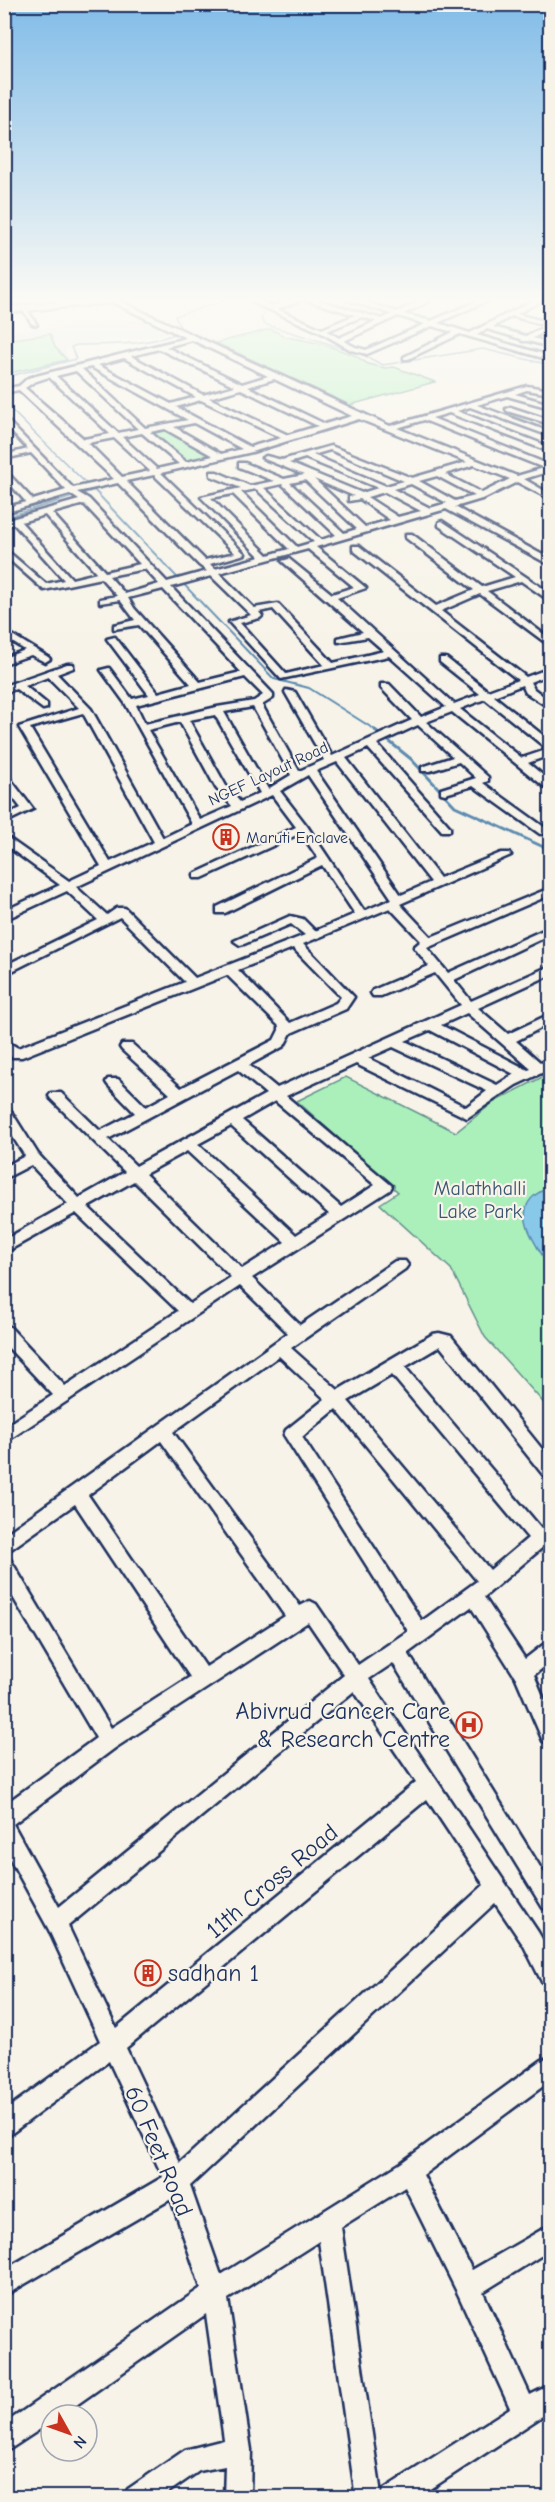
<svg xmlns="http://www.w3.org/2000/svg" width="555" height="2502" font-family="'Comic Neue',sans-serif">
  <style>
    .built { fill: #e4e7ee }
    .green { fill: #abf0bb; stroke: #63908c; stroke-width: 1.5 }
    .water { fill: #88c8e9; stroke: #5c8bb1; stroke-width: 1.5 }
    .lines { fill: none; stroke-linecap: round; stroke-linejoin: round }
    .stream-far2 { stroke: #5c8bb1; stroke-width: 1.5 }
    .stream-far1 { stroke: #5c8bb1; stroke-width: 2 }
    .stream { stroke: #5c8bb1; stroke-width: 3 }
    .minor-casing { stroke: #1b2f5e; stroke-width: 5 }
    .major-casing { stroke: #1b2f5e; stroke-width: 4 }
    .minor { fill: #f7f3e8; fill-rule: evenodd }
    .major { fill: #fcdcac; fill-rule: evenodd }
    .labels { text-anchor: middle; stroke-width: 4.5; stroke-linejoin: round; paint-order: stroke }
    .far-street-label { font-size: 16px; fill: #1b2f5e; stroke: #f7f3e8 }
    .far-poi-label { font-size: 16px; fill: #1b2f5e; stroke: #f7f3e8; text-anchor: start }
    .park-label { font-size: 20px; fill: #385671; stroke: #f7f3e8 }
    .near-poi-label { font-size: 24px; fill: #1b2f5e; stroke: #f7f3e8; text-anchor: end }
    .near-street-label { font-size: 24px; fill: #1b2f5e; stroke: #f7f3e8 }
  </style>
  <rect width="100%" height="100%" fill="#f7f3e8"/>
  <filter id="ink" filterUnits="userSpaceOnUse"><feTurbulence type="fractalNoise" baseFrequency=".0167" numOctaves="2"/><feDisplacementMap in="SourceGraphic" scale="12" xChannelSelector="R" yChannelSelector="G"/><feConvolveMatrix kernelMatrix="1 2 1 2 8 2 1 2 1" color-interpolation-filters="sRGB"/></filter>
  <g filter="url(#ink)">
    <path class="built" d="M131 321H144L169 334 71 345 65 351 70 361 65 363 5 376V332Z"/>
    <g class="green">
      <path d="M271 329 284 336 322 344 354 355 368 364 385 368 394 367 435 382 350 405 216 343Z"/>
      <path d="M50 334 55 347 67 360 5 374V340Z"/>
      <path d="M166 428 216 456 187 463 147 431Z"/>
      <path d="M550 1073V1410L485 1337 451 1269 380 1204 398 1192 297 1101 346 1077 456 1132 494 1102Z"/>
    </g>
    <path class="water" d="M550 1186V1268C540 1250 511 1215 534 1196 539 1192 545 1189 550 1186Z"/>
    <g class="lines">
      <g class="stream-far2">
        <path d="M251 303 262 308 264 313 261 319 264 324 359 353 383 365 483 349 550 365"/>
        <path d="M4 381 6 377 76 359 71 347 77 345C113 344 149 346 182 331L175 316 227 300"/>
        <path d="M4 403 94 491"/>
      </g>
      <g class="stream-far1">
        <path d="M95 491 274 679 309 688 377 731"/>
        <path d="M4 518 94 490"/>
      </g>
      <path class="stream" d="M375 730 411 759 455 806 550 850"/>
      <g class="minor-casing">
        <g id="minor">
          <path d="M108 300H117L390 426 527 386 550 390V394L527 390 515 394 550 404V408L507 396 477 405 550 432V436L470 407 457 411 550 447V452L449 413 432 418 550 465V471L524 479 550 494V499L517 482 485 498 455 507 550 559V565L446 509 316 547 366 588 337 598 454 704 480 694 440 662V658H446L488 691 518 680 353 550V546H359L436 606 474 590 406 538V534H412L482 587 515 577 439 526V522L442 521 550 593V600L547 599 521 581 487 591 550 639V646L480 594 441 611 526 677 550 668V674L530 682 534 689 550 701V708L526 693 522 685 494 696 550 741V755L528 763 550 781V789L546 788 452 712 426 722 488 777V781L483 783 544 827 550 824V832L540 834 473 786 445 794 441 793V789L476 778 459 762 430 771H422V767L453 757 418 725 377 744 450 827V831H442L368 748 346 758 440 878 501 853H509L511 855 400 904 431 937 550 888V895L427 948 448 973 550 927V935L454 980 471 1001 550 966V975L478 1008 508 1034 550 1014V1023L516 1041 541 1063 550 1060V1069L516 1085 467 1118 356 1064 286 1096 392 1186 390 1190 252 1278 300 1325 395 1261H405L408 1265 405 1269 291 1348 338 1390 433 1334 439 1333 451 1336 550 1459V1478L544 1476 440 1346 405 1367 541 1528 550 1523V1541L484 1597 525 1659 543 1645 550 1642V1662L534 1675 550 1713V1743L543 1741 516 1678 471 1607 408 1653 550 1883V1911L543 1908 393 1663 369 1679 538 1932 550 1953V1985L542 1982 524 1946 495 1903 190 2186 221 2275 401 2163 542 2060 550 2057V2081L423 2175 472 2270 550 2225V2250L483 2292 530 2395 550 2385V2411L417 2498H356L319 2241 228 2299 251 2450 250 2498H224L225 2466 199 2471 160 2498H124L128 2489 185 2450 224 2440 206 2314 62 2415H51V2422L4 2453V2424L201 2288 171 2199 4 2296V2270L163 2177 109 2061 12 2133 4 2136V2111L100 2041 49 1930 4 1848V1805L96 1738 4 1582V1557L10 1559 111 1728 190 1677 75 1504 4 1554V1535L288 1333 240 1286 4 1443V1427L53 1395 4 1343V1326L10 1327 65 1386 178 1311 76 1213 4 1253V1240L68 1204 31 1165 4 1179V1167L25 1156 4 1123V1106L9 1108 38 1154 79 1198 125 1172 51 1099 49 1096 51 1093H61L100 1131 135 1113 108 1085 106 1082 108 1079H118L146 1107 170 1094 122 1050 120 1047 122 1044H132L181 1088 274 1040 279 1030V1026L227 975 22 1057H12L4 1051V1040L18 1048 185 982 120 917 4 975V966L98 920 67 891 4 920V911L60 885 4 844V835L69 881 101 866 19 727 79 708 48 677 25 686 47 704V708L43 709 16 689 4 693V686L67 664H73V668L57 674 91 709 163 838 192 824 125 703 101 670 109 668 132 699 149 695 107 639 115 637 158 693 191 684 139 625 114 629V625L135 620 120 600 100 603V599L117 596 101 578 44 590 4 555V548L46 584 64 580 14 524 4 526V521L79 500 70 494 4 513V508L26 502 4 477V469L33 500 66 490 31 453 4 459V455L28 449 4 424V417L73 488 114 479 19 390 4 393V389L19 386 28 378 186 338ZM192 340 268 376 242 384 166 347ZM159 349 235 386 203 395 131 356ZM124 358 196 397 171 404 98 365ZM91 367 188 420 145 428 82 369ZM76 371 138 429 118 433 56 376ZM49 377 110 434 84 439 25 388 34 382ZM274 379 352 416 325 424 248 387ZM241 389 318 426 288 435 209 398ZM201 400 281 438 250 447 176 407ZM359 419 467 462 412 478 331 446 282 460 266 456 262 458 304 475 284 479 245 463H239V467L274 481 250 486 217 472H211V476L241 488 201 497 260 557 215 569 210 564 245 554 161 473 252 452ZM424 420 544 468 517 476 397 428ZM194 423 242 449 221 454 174 427ZM165 429 213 456 186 462 150 432ZM142 433 179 464 157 469 122 437ZM114 438 150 471 122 477 88 443ZM330 450 404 481 386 486 313 455ZM305 458 371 485 378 488 362 493 289 463ZM474 465 510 479 482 493 445 474ZM154 475 235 553 205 560 126 481ZM437 476 475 496 455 501 419 481ZM314 479 354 496 349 497V501L360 499 390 520 365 527ZM305 480 357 529 344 533 290 483ZM118 483 199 565 207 571 167 582 89 499 77 492ZM282 484 336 535 321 540 264 488ZM411 484 447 503 430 508 393 489ZM256 489 314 542 297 547 241 492ZM385 492 421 511 398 517 367 497ZM233 494 289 549 268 555 211 498ZM84 504 140 564 105 572 52 513ZM45 515 97 573 72 579 21 522ZM308 549 354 587 332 594 289 559 282 561 363 632 338 638V642L368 637 384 651 333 663 278 604 254 608 219 573ZM145 569 159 584 125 594 109 576ZM211 576 251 615 229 622 281 679 389 656 446 707 421 717 389 684H381V688L412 720 332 756 295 692 286 690 285 692 324 760 299 771 262 705 273 698V694L171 587ZM163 589 241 672 200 682 134 608 128 598ZM273 609 324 665 286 674 240 623 260 618 262 616 259 612ZM245 677 263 695 254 701 217 707 145 724 136 705ZM485 699 546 748 549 749 522 758 460 709ZM253 707 291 775 268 789 224 712ZM83 713 154 842 110 862 30 728ZM215 715 260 793 240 802 226 786 189 720ZM180 722 216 788 232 806 200 820 148 730ZM337 762 431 882 401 895 316 771ZM308 775 392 899 364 911 307 826 280 791ZM272 795 296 827 194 874V878H202L301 833 318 858 217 907V913H225L322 865 355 914 315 931 303 919 290 916 234 941 240 945 244 944 291 924 305 935 195 978 125 908H117L107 915 76 887ZM390 908 421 941 414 947 429 966 373 990 371 993 373 996H381L435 973 461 1005 277 1088 249 1065 284 1046 291 1033 346 1009 354 997 303 944ZM293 948 341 997 336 1003 290 1023 238 970ZM467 1013 531 1069 528 1070 441 1025ZM430 1030 514 1074 497 1085 405 1041ZM393 1047 487 1091 466 1107 368 1058ZM238 1070 266 1094 136 1166 108 1139ZM275 1101 375 1185 341 1207 242 1120ZM231 1126 329 1214 296 1235 198 1144ZM187 1151 285 1242 242 1269 145 1174ZM134 1181 231 1277 190 1304 88 1207ZM279 1356 325 1399 286 1430 284 1435 408 1631 358 1665 316 1604 310 1601 300 1606 173 1432ZM392 1375 528 1538 490 1570 348 1401ZM336 1409 477 1581 422 1621 302 1437ZM161 1441 285 1616 206 1667 88 1495ZM308 1622 344 1675 59 1907 13 1824 115 1748ZM354 1691 416 1782 116 2028 68 1926ZM427 1799 484 1885 180 2163 126 2048ZM405 2187 459 2296 510 2408 384 2489 381 2494 341 2227Z"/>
          <path d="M255 300H266L262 302 271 306 291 300H302L277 309 322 329 355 315 307 300H318L382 319 392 314 347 300H358L397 312 422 300H431L404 314 431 321 480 300H489L438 323 470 333 534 300H542L517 314 550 323V329L533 338 550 343V347L528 341H522L521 339 487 329 477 335 550 356V360L460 334 408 359H404V357L453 332 432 326 367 354 351 350 320 332 254 303ZM398 316 425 324 366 350 355 347 344 341ZM512 316 547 326 526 336 493 327ZM362 317 376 321 339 338 327 331Z"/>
          <path d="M25 306 37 325 32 324 22 308Z"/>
          <path d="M510 407 550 420V424L507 411 506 409Z"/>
          <path d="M4 630 48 657 50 659 45 662 31 655 4 664V658L25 650 4 637Z"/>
          <path d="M4 775 8 776 33 809 4 823V816L21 808 4 786Z"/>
        </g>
      </g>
      <g class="major-casing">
        <path id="major" d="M83 300H117L113 303 4 313V307Z"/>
      </g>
      <use href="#minor" class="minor"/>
      <use href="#major" class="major"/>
    </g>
  </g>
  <linearGradient id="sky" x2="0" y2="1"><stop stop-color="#81bce8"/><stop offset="0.46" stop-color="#fbfaf5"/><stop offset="1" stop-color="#fbfaf5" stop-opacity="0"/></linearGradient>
  <rect width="555" height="651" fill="url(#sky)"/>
  <defs>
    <g id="building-ring" transform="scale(1.35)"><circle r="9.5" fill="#f7f3e8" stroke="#c8321e" stroke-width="1.5"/><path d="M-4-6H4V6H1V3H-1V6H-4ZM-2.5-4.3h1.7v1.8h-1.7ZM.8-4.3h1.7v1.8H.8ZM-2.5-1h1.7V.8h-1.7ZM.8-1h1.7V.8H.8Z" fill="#c8321e"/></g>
    <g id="hospital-ring" transform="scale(1.35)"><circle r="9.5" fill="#f7f3e8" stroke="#c8321e" stroke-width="1.5"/><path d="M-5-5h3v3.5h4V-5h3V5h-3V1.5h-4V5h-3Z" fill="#c8321e"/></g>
  </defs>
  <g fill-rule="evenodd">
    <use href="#building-ring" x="226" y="837"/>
    <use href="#hospital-ring" x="469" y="1725"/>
    <use href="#building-ring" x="148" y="1973"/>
  </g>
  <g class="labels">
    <g class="far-street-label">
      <text transform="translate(268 773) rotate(-25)" y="6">NGEF Layout Road</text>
    </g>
    <g class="far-poi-label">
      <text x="246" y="843">Maruti Enclave</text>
    </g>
    <g class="park-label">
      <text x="480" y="1195">Malathhalli<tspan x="480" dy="23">Lake Park</tspan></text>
    </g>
    <g class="near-poi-label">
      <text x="450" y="1719">Abivrud Cancer Care<tspan x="450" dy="28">&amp; Research Centre</tspan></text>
      <text x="168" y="1981" text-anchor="start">sadhan 1</text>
    </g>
    <g class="near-street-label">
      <text transform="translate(272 1881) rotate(-40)" y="8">11th Cross Road</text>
      <text transform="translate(159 2151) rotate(67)" y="8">60 Feet Road</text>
    </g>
  </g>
  <rect width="555" height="2502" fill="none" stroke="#f7f3e8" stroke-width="24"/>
  <rect x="12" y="12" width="531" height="2478" fill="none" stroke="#1b2f5e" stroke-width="2" filter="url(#ink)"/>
  <g transform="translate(69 2433) rotate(130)"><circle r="28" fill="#f7f3e8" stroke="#9fa5b1" stroke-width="1.5"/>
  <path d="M0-4.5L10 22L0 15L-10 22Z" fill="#c8321e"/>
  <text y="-9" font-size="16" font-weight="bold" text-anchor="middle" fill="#1b2f5e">N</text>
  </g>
</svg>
